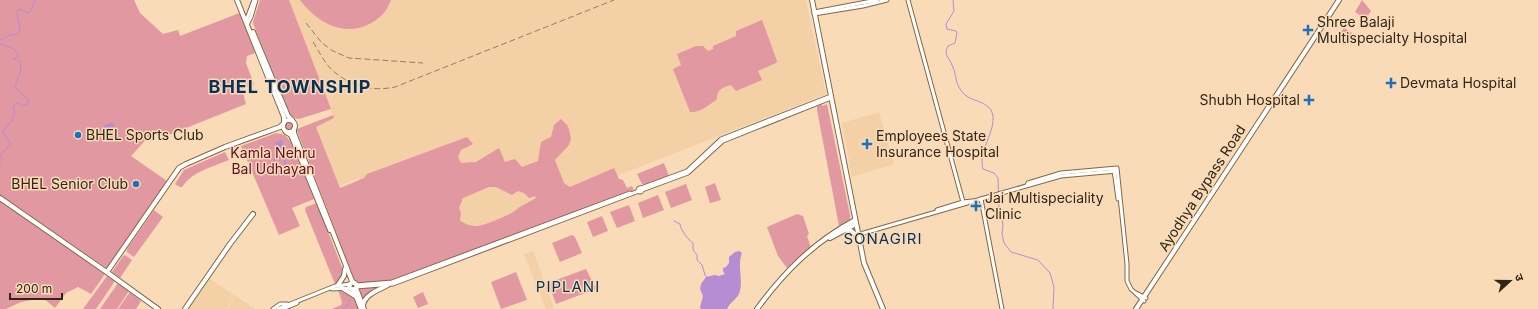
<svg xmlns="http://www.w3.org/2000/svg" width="1538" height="309" font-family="Inter,'Noto Sans Devanagari',sans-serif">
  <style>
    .built { fill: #f3d0a6 }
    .green { fill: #e198a1; fill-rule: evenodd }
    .water { fill: #b68cd2; fill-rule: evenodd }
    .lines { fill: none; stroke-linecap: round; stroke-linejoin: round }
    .stream { stroke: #b68cd2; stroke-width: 1 }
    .minor-casing { stroke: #826747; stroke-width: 5 }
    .major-casing { stroke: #826747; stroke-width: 6 }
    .minor { stroke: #fff; stroke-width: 3 }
    .major { stroke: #fff; stroke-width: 4 }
    .rail { stroke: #927e66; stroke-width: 1; stroke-dasharray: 6 3; stroke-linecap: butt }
    .poi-dot { fill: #1c71bf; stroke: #f9dbb8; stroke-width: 1.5 }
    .labels { text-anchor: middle; stroke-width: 3; stroke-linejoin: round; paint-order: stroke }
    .poi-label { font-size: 14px; fill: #312618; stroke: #f9dbb8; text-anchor: start }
    .park-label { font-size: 14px; fill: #5f1025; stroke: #f9dbb8 }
    .street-label { font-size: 14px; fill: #312618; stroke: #f9dbb8 }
    .neighbourhood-label { font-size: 15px; letter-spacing: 1px; fill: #093157; stroke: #f9dbb8 }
    .district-label { font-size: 18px; font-weight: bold; letter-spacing: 1px; fill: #093157; stroke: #f9dbb8 }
  </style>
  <rect width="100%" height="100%" fill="#f9dbb8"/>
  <g class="built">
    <path d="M289 0H806L826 94 396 262 391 258 359 178 339 186 316 127 334 118Z"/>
    <path d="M879 112 894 164 852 177 842 123Z"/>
    <path d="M533 251 554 308 551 309H546L524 254Z"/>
    <path d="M210 279 235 296 226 309H189Z"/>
    <path d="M236 296 255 309H227Z"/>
  </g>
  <g class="green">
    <path d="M0 0H134L140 13 163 34 178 30 180 36 242 12 255 53 247 56 246 63 254 84 242 89 246 104 166 136 151 134 131 156 167 181 108 269 0 195Z"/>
    <path d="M260 0H289L331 109 299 119 294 118 291 116 254 26 253 22Z"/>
    <path d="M300 0H391C389 4 387 10 383 14 362 35 335 33 313 14 308 9 304 6 300 0Z"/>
    <path d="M1362 0 1371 11 1366 19 1355 12Z"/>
    <path d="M762 20 777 61 776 63 758 71 762 80 736 91 731 85C722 88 717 89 717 99 709 105 700 113 690 112L673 69 681 65 677 54 696 46H703L708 51 713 49V46L736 36V31Z"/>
    <path d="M1344 28 1352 33 1344 45 1336 40Z"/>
    <path d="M821 104 823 106 827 104 850 215V220L839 226 817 110V106Z"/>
    <path d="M333 115 334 118 316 127 340 188 364 178 367 174 467 137 473 144 461 150 458 157 461 163 476 162 499 148 505 162 515 159 522 167 538 161 541 142 551 137 554 125 561 119 568 126 571 138 569 145 555 160 564 183 570 187 614 168 619 179 623 180 627 188 632 186 634 190 393 281 357 283 355 281 297 131V129ZM489 187H496L512 195 518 191 524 193 529 198 535 196 536 198 518 208C514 214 486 225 478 226 471 226 465 225 460 220L461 213 459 208 463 198Z"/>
    <circle cx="289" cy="126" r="5"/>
    <path d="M276 133 285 135 290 141 314 199 292 208 300 226 279 235 241 146Z"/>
    <path d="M225 152 229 160C212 167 193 171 182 187H180L175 184 184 170Z"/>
    <path d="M664 163 669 176 644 185 642 184 637 174Z"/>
    <path d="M715 183 721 200 710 203 705 187Z"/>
    <path d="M686 184 692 200 671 208 665 192Z"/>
    <path d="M658 195 664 210 643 218 638 203Z"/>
    <path d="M0 201 105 274 91 294 78 287 66 293 55 308 43 298 21 302 6 309H0Z"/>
    <path d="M317 203 343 270 341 280 335 284 305 210 306 207Z"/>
    <path d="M629 205 635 221 617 228 610 212Z"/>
    <path d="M154 210 163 217 134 257 127 252V249Z"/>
    <path d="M797 214 803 216 809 234 807 236 811 248 787 268 778 256 767 227Z"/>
    <path d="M602 216 608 231 593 237 587 222Z"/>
    <path d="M572 235 575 237 582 253 560 262 552 243Z"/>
    <path d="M125 255 132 260 120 278 112 272 123 256Z"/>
    <path d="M586 269 596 289 556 304 548 283Z"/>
    <path d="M516 272 527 300 501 309 491 282Z"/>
    <path d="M107 276 115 281 96 309H83Z"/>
    <path d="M118 283 129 291 117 309H100Z"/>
    <path d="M381 286V287L363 300 359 290 361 288Z"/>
    <path d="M338 290C350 293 356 298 360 309H332L341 305 342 302Z"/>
    <path d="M130 292 141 301 136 309H118Z"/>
    <path d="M423 292 428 304 418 308 413 297Z"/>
  </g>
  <g class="water">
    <path d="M112 122 114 125 107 136 104 133V126Z"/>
    <path d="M280 140 283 141 282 145V151L279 153H278V148L275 143Z"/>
    <path d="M277 153 279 157 285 158C287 164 287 172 284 177L277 173 273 161ZM277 158H282L284 160 285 168 283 171C278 170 274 165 275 159Z"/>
    <path d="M739 251 742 253C737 265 743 279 740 291 738 299 730 302 727 309H701L700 307 703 296 700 289 701 284 706 277 715 275 719 276 725 274 723 271V268L726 267 729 263V257L735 252Z"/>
  </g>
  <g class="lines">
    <g class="stream">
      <path d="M953 0 954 11 946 24 947 29 956 31 957 33 955 43 948 46C943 55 949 57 952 65 958 77 953 83 965 95 972 101 985 101 991 110 1000 127 977 150 983 169L994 173 998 178 999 209 1003 224 1002 234 1004 243 1011 252 1038 260 1050 273 1054 287 1053 309"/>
      <path d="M0 40 10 35 18 34 20 31 17 11 19 9 28 13 32 9 35 0"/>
      <path d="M0 44C7 47 17 47 18 56L14 59 20 61 21 70 15 86 22 95 28 98V102L26 105 23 106 18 103 13 106C17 122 9 120 3 132L11 144C8 150 1 150 0 158"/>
      <path d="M0 160V165"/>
      <path d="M674 221 680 224C680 229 689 241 693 243V250L697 255V260L702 265 705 275 707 277"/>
      <path d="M343 309 348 305 350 299"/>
    </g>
    <g class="minor-casing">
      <g id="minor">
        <path d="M908 0 963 202"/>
        <path d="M814 12 877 0"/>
        <path d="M814 14 863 6 887 0"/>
        <path d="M246 21 254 0"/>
        <path d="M247 25 251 17 256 0"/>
        <path d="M1114 170 1118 199"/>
        <path d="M1027 185 1028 183 1061 173 1117 168 1127 264V281L1131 289 1144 301"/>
        <circle cx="640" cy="190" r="2"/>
        <path d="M641 188 687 171 721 139 831 96"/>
        <path d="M642 190 688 173 723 141 831 98"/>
        <path d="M981 199 1061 176 1117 171"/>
        <path d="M937 210 963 202 972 201"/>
        <path d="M857 235 981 199 1002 309"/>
        <path d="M356 285 392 282 630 193"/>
        <path d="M356 287 393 284 639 191"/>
        <path d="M332 289 350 288"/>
        <path d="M1136 293 1146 298"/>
        <path d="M273 309 280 304H287"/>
        <path d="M278 309 335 286 350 284"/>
        <path d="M283 309 297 303"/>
      </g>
    </g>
    <g class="major-casing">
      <g id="major">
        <path d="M237 0 284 117V123"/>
        <path d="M812 0 864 263 883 309"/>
        <path d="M253 32 288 116 292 120"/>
        <circle cx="289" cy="126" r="6"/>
        <path d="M294 129V133L352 281 354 283"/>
        <path d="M286 132 291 135 330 230"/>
        <path d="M0 198 108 273 158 309"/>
        <path d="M846 230H850L856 235"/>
        <path d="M830 238 856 224"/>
        <path d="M107 272 179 168 186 164 225 147 280 127 283 124"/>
        <circle cx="353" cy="286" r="3.5"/>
        <path d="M338 285 344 276 345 269"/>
        <path d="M342 288 355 296"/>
        <path d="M356 288 364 309"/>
        <path d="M353 289 361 309"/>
        <path d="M363 305C365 294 379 290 388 285"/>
        <path d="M185 309 230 244 253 214"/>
        <path d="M757 309C784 272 814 242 855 220"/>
        <path d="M1136 309 1339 0"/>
      </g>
    </g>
    <use href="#minor" class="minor"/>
    <use href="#major" class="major"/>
    <g class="rail">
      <path d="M306 23 322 43 333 51 349 58 423 63"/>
      <path d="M313 42C319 51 323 61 331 69 349 86 371 92 395 87L614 0"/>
    </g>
  </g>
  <g class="poi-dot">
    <path d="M1306 24h4v4h4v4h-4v4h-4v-4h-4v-4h4z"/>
    <path d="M1389 77h4v4h4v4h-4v4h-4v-4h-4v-4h4z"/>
    <path d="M1307 94h4v4h4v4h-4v4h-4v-4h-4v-4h4z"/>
    <circle cx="78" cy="135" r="4"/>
    <path d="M865 138h4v4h4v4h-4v4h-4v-4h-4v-4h4z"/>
    <circle cx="136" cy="184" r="4"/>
    <path d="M974 200h4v4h4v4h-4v4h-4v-4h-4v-4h4z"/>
  </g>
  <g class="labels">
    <g class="poi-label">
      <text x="1317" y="27">Shree Balaji<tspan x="1317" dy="16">Multispecialty Hospital</tspan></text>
      <text x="1400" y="88">Devmata Hospital</text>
      <text x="1300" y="105" text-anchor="end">Shubh Hospital</text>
      <text x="86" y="140">BHEL Sports Club</text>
      <text x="876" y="141">Employees State<tspan x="876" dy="16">Insurance Hospital</tspan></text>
      <text x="128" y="189" text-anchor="end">BHEL Senior Club</text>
      <text x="985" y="203">Jai Multispeciality<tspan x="985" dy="16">Clinic</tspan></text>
    </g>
    <g class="park-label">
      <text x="273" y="158">Kamla Nehru<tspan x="273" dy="16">Bal Udhayan</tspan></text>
    </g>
    <g class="street-label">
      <text transform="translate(1202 188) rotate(-57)" y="5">Ayodhya Bypass Road</text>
    </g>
    <g class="neighbourhood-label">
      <text x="883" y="244">SONAGIRI</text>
      <text x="568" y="292">PIPLANI</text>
    </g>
    <g class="district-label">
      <text x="290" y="93">BHEL TOWNSHIP</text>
    </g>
  </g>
  <g transform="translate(1510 281) rotate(69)" stroke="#f9dbb8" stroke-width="3" paint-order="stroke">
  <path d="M0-3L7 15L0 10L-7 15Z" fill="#312618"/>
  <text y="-6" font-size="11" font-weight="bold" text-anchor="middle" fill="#312618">उ</text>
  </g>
  <path d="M10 293v6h52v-6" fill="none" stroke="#312618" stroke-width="2"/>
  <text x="16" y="293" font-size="12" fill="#312618" stroke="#f9dbb8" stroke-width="3" paint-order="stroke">200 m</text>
</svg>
